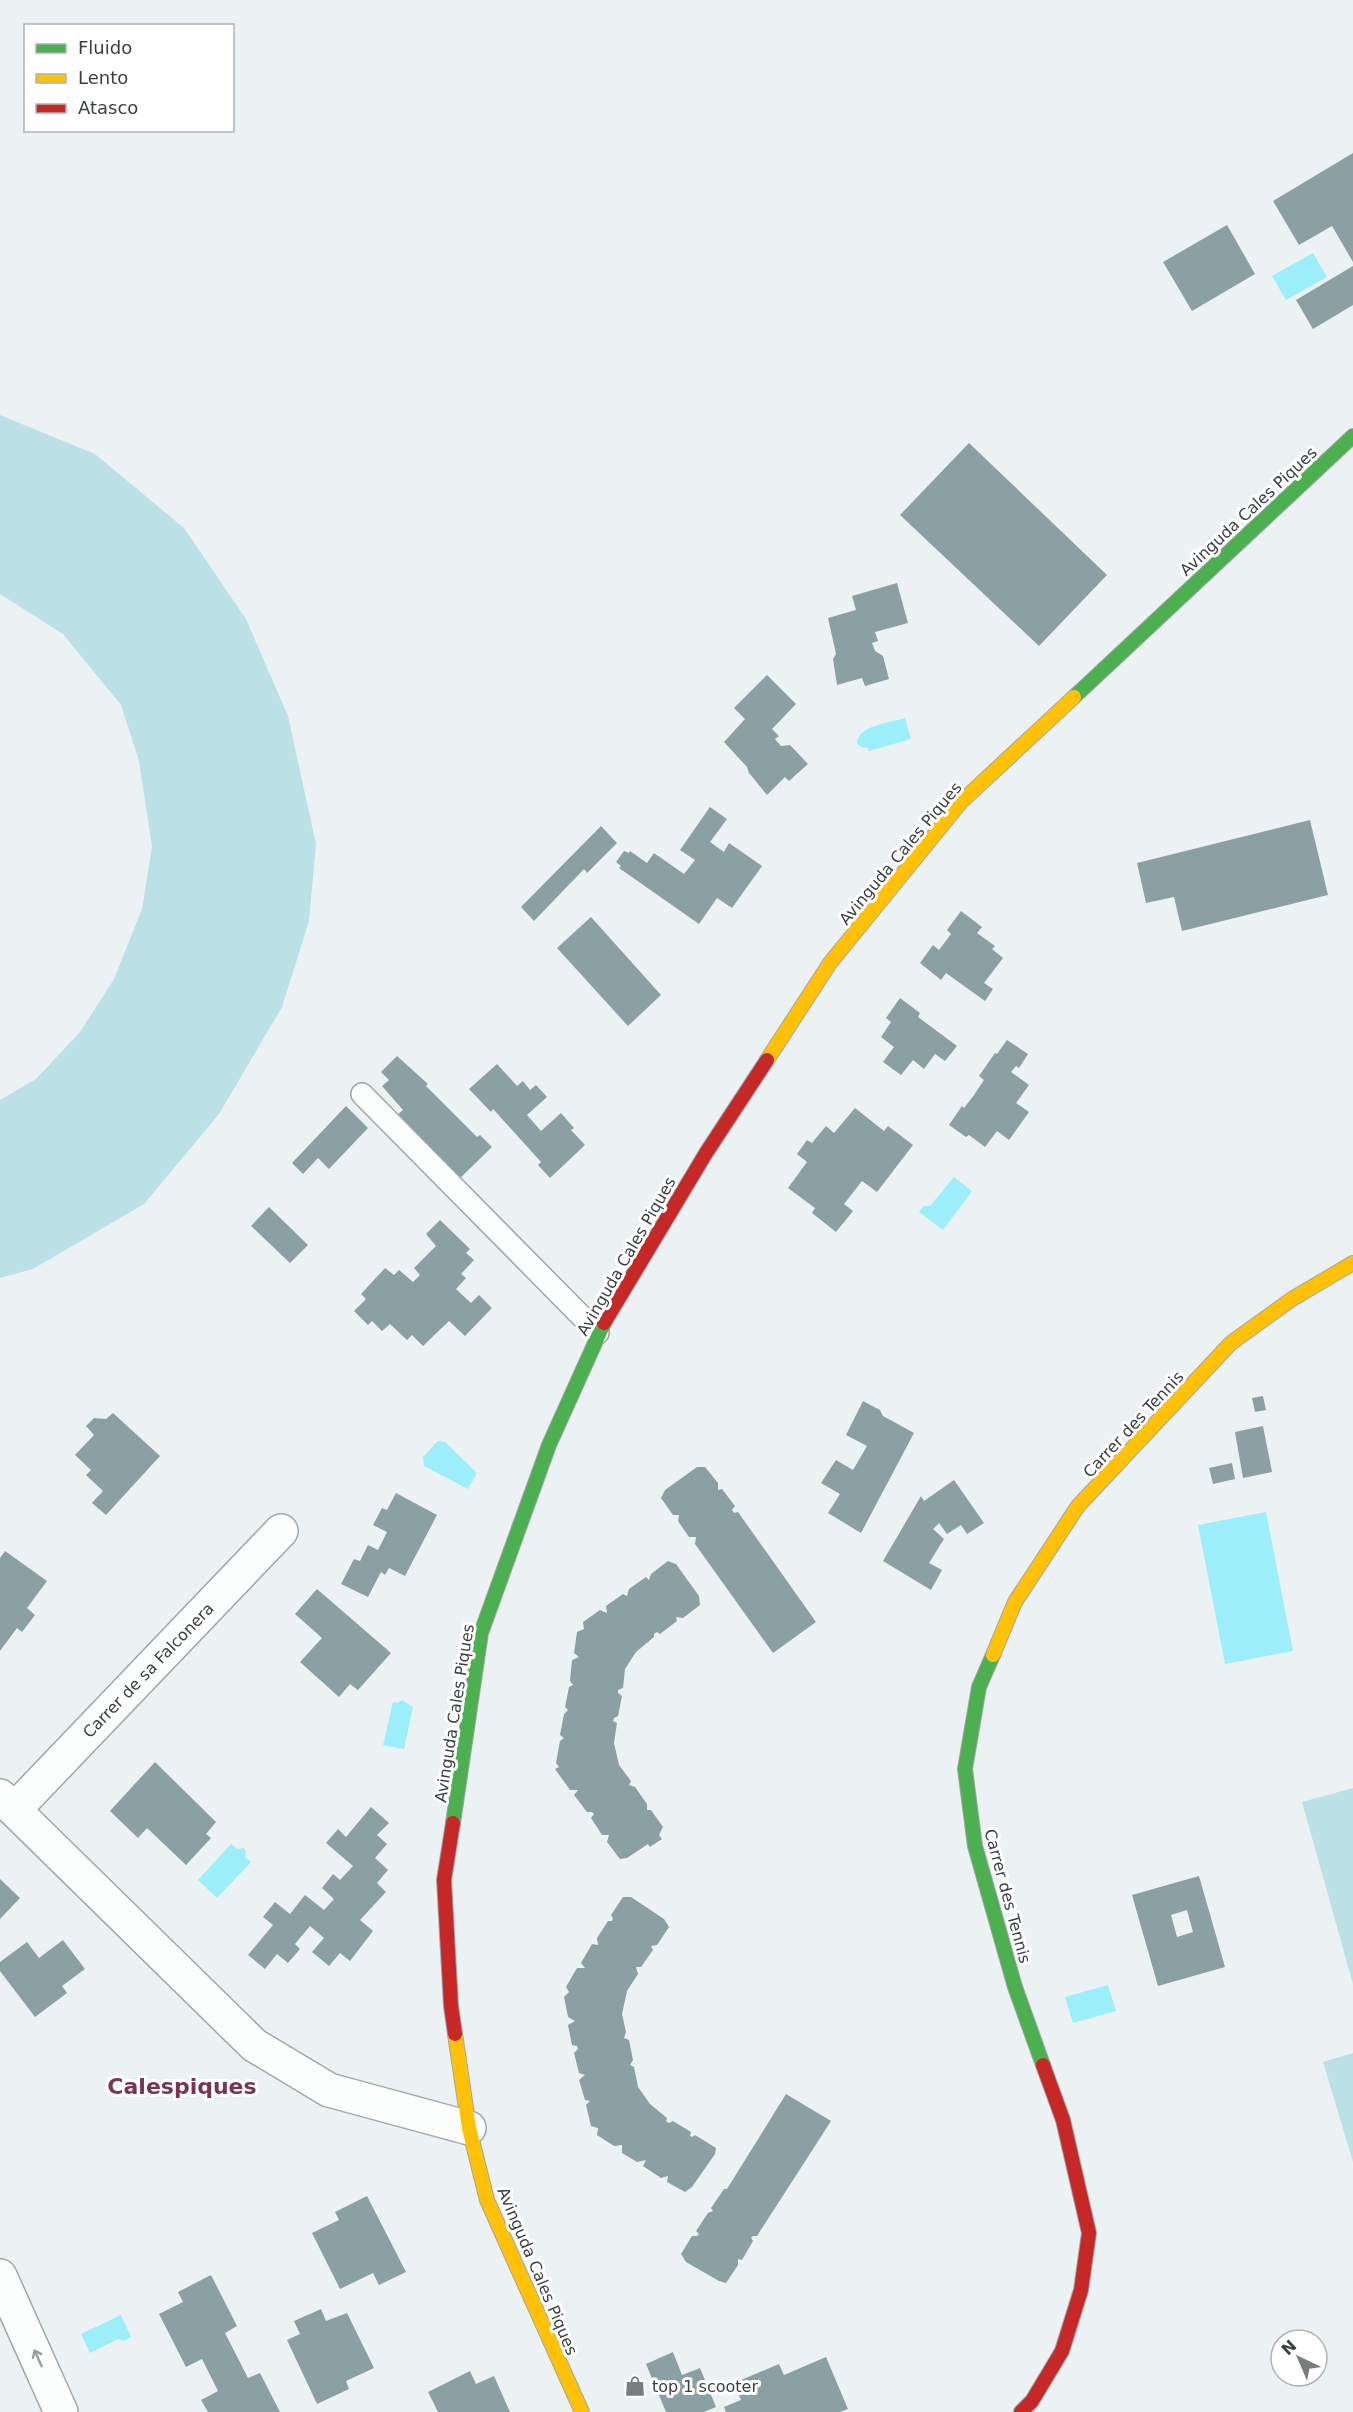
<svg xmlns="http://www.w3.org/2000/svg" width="1353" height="2412" font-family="'DejaVu Sans',sans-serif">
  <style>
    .green { fill: #bbe0e6 }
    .water { fill: #9ceefa }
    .building { fill: #8aa0a3; fill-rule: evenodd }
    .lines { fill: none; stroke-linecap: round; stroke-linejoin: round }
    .lane-casing { stroke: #a1a6a6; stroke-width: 24 }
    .street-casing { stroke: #a1a6a6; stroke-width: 36 }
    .fast-casing { stroke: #a1a6a6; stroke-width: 16 }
    .slow-casing { stroke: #a1a6a6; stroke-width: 16 }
    .jam-casing { stroke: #a1a6a6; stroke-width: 16 }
    .lane { stroke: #fcfdfd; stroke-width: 21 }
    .street { stroke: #fcfdfd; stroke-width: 33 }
    .fast { stroke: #4caf50; stroke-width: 14 }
    .slow { stroke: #ffc107; stroke-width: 14 }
    .jam { stroke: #c62828; stroke-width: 14 }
    .oneway { stroke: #9a9e9e }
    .labels { text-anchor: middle; stroke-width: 6; stroke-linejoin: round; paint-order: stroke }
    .street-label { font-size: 16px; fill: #393e3f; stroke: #fff }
    .poi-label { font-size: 16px; fill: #393e3f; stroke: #fff; text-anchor: start }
    .district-label { font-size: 22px; font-weight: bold; fill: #783450; stroke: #fff }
  </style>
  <rect width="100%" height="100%" fill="#ecf2f4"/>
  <g class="green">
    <path d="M0 415 95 454 184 528 246 619 288 716 316 844 309 921 282 1007 219 1114 144 1204 33 1269 0 1278V1100L36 1079 80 1032 114 979 142 909 152 847 139 761 121 705 63 634 0 594Z"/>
    <path d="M1353 1788V1984L1302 1802Z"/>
    <path d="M1353 2053V2162L1323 2062Z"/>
  </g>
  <g class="water">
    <path d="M1313 253 1327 277 1286 300 1272 276Z"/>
    <path d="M905 718 911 739 869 751 868 748 861 747 857 743C858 725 890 723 905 718Z"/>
    <path d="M954 1177 972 1191 943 1230 919 1212 924 1206H930Z"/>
    <path d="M438 1441 445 1442 477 1473 468 1489 424 1466 423 1457Z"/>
    <path d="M1266 1512 1293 1651 1225 1664 1198 1525Z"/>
    <path d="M402 1700 413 1707 404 1749 383 1745 393 1702 398 1703Z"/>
    <path d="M231 1844 237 1849 244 1848 246 1852 245 1857 251 1862 217 1898 198 1880Z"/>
    <path d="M1108 1985 1116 2011 1073 2023 1065 1997Z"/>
    <path d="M121 2315 131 2337 124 2341 118 2339 90 2353 81 2334Z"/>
  </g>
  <g class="building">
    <path d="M1353 153V262L1332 226 1299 245 1273 201Z"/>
    <path d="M1227 225 1255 274 1192 311 1163 262Z"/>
    <path d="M1353 266V305L1313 329 1296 300Z"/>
    <path d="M969 443 1107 575 1039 646 900 515Z"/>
    <path d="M897 583 908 623 875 632 878 641 872 643 875 651 883 656 889 679 865 686 862 678 837 685 833 659 836 654 828 618 856 610 852 596Z"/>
    <path d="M767 675 796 704 772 729 779 736 775 739 781 746 790 745 808 764 789 781 785 777 767 795 749 773 747 767 724 742 745 719 734 708Z"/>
    <path d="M710 807 727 819 710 842 724 852 729 843 762 866 732 908 717 898 699 924 619 868 621 866 616 862 624 851 629 853 630 851 647 863 654 853 684 874 695 860 680 850Z"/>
    <path d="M1310 820 1328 895 1182 931 1174 897 1146 903 1137 863Z"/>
    <path d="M601 826 617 843 587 873 584 869 534 921 521 907Z"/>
    <path d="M961 911 982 927 977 933 995 946 992 949 1003 958 984 983 993 989 985 1001 946 973 941 980 920 963 933 945 939 950 951 934 947 930Z"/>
    <path d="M591 917 661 995 628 1026 557 948Z"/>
    <path d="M900 998 920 1013 918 1017 957 1046 945 1061 935 1054 924 1069 913 1060 901 1075 883 1062 894 1047 881 1037 891 1022 886 1018Z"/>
    <path d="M1007 1040 1028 1054 1019 1068 1016 1066 1011 1072 1029 1085 1016 1103 1029 1112 1009 1140 997 1131 985 1147 969 1135 966 1137 949 1125 962 1106 964 1108 974 1095 984 1080 979 1076 995 1053 997 1054Z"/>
    <path d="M397 1056 428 1084 426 1086 477 1137 480 1135 492 1147 455 1183 396 1116 403 1110 382 1086 389 1080 381 1072Z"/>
    <path d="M497 1064 517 1086 523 1081 530 1090 536 1085 547 1097 527 1115 541 1131 561 1113 574 1128 571 1130 585 1145 550 1178 538 1165 541 1162 493 1109 491 1112 469 1089Z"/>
    <path d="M346 1106 368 1128 329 1169 318 1158 303 1174 292 1163Z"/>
    <path d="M855 1108 884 1131 888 1126 913 1145 877 1192 862 1181 844 1204 853 1211 836 1232 812 1213 815 1208 788 1188 807 1162 797 1154 807 1140 812 1143 826 1126 834 1133Z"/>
    <path d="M269 1207 308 1245 290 1263 251 1226Z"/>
    <path d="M440 1220 470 1249 466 1253 474 1260 461 1274 466 1278 456 1289 471 1303 479 1295 492 1308 465 1336 449 1321 423 1346 412 1335 407 1340 390 1324 382 1331 372 1321 368 1325 354 1311 366 1299 361 1294 385 1268 394 1275 399 1270 413 1282 420 1275 414 1268 436 1246 426 1234Z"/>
    <path d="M1263 1396 1266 1410 1255 1412 1252 1398Z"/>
    <path d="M863 1401 880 1410 883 1416 914 1433 861 1533 828 1513 840 1494 821 1483 836 1460 853 1470 867 1446 846 1435Z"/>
    <path d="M113 1413 160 1456 106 1515 92 1503 103 1491 86 1475 91 1470 75 1455 94 1435 86 1426 94 1418 106 1419Z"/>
    <path d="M1263 1426 1272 1472 1243 1478 1235 1432Z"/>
    <path d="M1232 1463 1235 1479 1213 1484 1209 1468Z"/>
    <path d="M697 1467H705L718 1483V1490L722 1489 735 1506 732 1510 734 1513 738 1512 816 1622 773 1653 695 1544 696 1537H689L678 1521 679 1515H673L661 1498 665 1490Z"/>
    <path d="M954 1480 984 1523 967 1534 961 1525 947 1534 939 1523 933 1529 944 1539 929 1563 942 1570 931 1590 883 1561 921 1496 924 1501Z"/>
    <path d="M396 1493 437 1515 405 1576 389 1568 385 1575 381 1572 368 1597 341 1584 354 1559 360 1561 368 1545 378 1550 387 1532 373 1525 382 1508 387 1510Z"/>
    <path d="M5 1551 47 1581 27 1608 35 1615 22 1632 17 1628 0 1651V1558Z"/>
    <path d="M668 1561 676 1564 699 1596 700 1605 683 1618 676 1617 677 1621 660 1634 657 1632 654 1634V1637L636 1652 625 1669 623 1688 618 1690V1693L622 1696 618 1716 614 1718 613 1721 617 1723 614 1743 619 1765 631 1781 629 1785 635 1787 647 1804V1810H651L663 1827 659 1835 662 1839 650 1847 648 1844 627 1858 620 1859 607 1842 609 1835H602L591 1818 594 1814 592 1812H587L574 1795 578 1790H570L555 1769 559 1767 556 1763 560 1741 564 1738 560 1735 564 1714 568 1710 565 1707 569 1687 573 1685 570 1681 572 1660 579 1657 574 1653 577 1632 584 1629 583 1622 600 1610 607 1613 606 1606 623 1594 627 1596 629 1589 646 1577 649 1580 651 1574Z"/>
    <path d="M317 1589 391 1653 358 1690 350 1684 339 1697 300 1662 322 1638 295 1614Z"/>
    <path d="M155 1762 216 1822 206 1834 211 1838 186 1865 147 1828 138 1838 110 1811Z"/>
    <path d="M371 1807 389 1823 377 1835 387 1844 375 1858 388 1870 377 1883 386 1892 360 1920 373 1931 350 1961 340 1953 329 1966 312 1952 324 1938 310 1926 295 1944 300 1949 288 1963 277 1954 265 1969 248 1955 273 1925 263 1917 275 1902 290 1914 305 1895 324 1910 334 1899 322 1888 333 1874 340 1880 353 1866 326 1843 338 1829 346 1837Z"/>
    <path d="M1199 1876 1225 1967 1158 1986 1132 1895ZM1187 1910 1193 1932 1177 1937 1171 1915Z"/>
    <path d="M0 1879 20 1898 0 1919Z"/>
    <path d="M623 1897H631L664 1919 669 1927 657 1945 651 1946 653 1950 641 1967H636L638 1974 627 1991 622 2014 626 2032 624 2038 629 2040 633 2060 630 2065 634 2067 638 2087 650 2104 667 2118 666 2121 669 2123 673 2121 691 2132 690 2136 692 2137 695 2135 716 2148 715 2154 692 2187 685 2192 667 2182 668 2176 661 2178 643 2166 646 2160 637 2162 622 2153V2145L614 2146 597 2135 598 2128 591 2126 586 2105 590 2101 585 2100 579 2080 585 2075 579 2073 574 2053 578 2049 577 2046 572 2045 568 2025 575 2021 568 2017 564 1997 569 1992 566 1987 577 1968H585L581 1963 592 1944 598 1945 597 1938 608 1921H612L613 1919 611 1915Z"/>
    <path d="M63 1940 85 1969 62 1986 67 1993 35 2017 0 1971V1962L27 1942 39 1958Z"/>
    <path d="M786 2094 831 2121 757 2236H753L751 2238 753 2241 742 2260 738 2259V2265L726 2283 719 2281 686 2262 681 2254 692 2236H697L699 2234 696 2231 708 2213 713 2211 711 2208 724 2189H727Z"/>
    <path d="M367 2196 406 2272 379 2285 373 2273 340 2289 312 2233 339 2220 335 2212Z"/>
    <path d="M211 2275 237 2326 225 2333 248 2378 260 2373 280 2412H208L201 2400 218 2391 202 2359 186 2367 159 2314 183 2302 178 2292Z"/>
    <path d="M321 2309 326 2321 347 2313 374 2368 346 2381 349 2389 317 2404 287 2340 300 2334 294 2321Z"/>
    <path d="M673 2352 682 2375 700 2368 716 2407 704 2412H666L646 2364Z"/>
    <path d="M826 2357 848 2409 840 2412H726L724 2407 741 2400 734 2383 779 2364 784 2375Z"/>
    <path d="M470 2371 476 2384 494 2376 510 2412H438L428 2392Z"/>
  </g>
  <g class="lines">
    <g class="lane-casing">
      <path id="lane" d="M362 1094 598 1333"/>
    </g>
    <g class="street-casing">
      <g id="street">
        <path d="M0 1796 254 2045 329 2090 469 2128"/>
        <path d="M15 1809 281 1531"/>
        <path d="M0 2276 61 2412"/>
      </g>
    </g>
    <g class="fast-casing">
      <g id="fast">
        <path d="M1074 697 1353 436"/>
        <path d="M993 1655 979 1687 965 1769 975 1846 1015 1987 1043 2065"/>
        <path d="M453 1823 481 1633 549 1445 604 1323"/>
      </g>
    </g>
    <g class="slow-casing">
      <g id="slow">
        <path d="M767 1060 830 963 961 802 1074 697"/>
        <path d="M993 1655 1015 1602 1078 1506 1231 1343 1292 1299 1353 1263"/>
        <path d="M455 2034 469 2128 487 2200 582 2412"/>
      </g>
    </g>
    <g class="jam-casing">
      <g id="jam">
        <path d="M604 1323 706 1153 767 1060"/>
        <path d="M453 1823 444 1880 451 2006 455 2034"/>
        <path d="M1021 2412 1032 2401 1062 2351 1081 2290 1089 2233 1063 2120 1043 2065"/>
      </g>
    </g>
    <use href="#lane" class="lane"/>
    <use href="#street" class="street"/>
    <use href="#fast" class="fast"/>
    <use href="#slow" class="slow"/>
    <use href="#jam" class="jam"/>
  </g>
  <defs><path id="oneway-shaft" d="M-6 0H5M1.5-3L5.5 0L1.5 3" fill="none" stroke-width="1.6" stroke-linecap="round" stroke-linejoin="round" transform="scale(1.5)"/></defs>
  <use class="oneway" href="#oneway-shaft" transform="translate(38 2358) rotate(-114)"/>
  <defs>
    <g id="shop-bare" transform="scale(1.62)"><path d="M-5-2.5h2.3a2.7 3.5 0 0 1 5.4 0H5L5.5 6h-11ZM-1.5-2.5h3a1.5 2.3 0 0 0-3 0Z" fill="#787d7e" stroke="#fff" stroke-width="2.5" paint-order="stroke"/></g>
  </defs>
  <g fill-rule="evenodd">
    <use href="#shop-bare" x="635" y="2386"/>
  </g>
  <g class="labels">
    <g class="street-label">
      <text transform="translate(1248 511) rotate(-43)" y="6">Avinguda Cales Piques</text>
      <text transform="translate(900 853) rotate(-50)" y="6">Avinguda Cales Piques</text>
      <text transform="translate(626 1256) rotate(-60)" y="6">Avinguda Cales Piques</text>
      <text transform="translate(1133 1424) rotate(-47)" y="6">Carrer des Tennis</text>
      <text transform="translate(148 1670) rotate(-46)" y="6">Carrer de sa Falconera</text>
      <text transform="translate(454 1713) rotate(-81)" y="6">Avinguda Cales Piques</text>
      <text transform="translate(1008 1896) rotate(75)" y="6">Carrer des Tennis</text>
      <text transform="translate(538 2271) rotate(67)" y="6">Avinguda Cales Piques</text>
    </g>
    <g class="poi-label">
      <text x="652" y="2392">top 1 scooter</text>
    </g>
    <g class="district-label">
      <text x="182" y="2094">Calespiques</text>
    </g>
  </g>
  <rect x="24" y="24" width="210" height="108" fill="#ffffff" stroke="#b0b2b2" stroke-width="1.5"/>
  <rect x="36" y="44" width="30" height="9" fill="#4caf50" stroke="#b0b2b2" stroke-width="1.5"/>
  <text x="78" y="54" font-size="18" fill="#393e3f">Fluido</text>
  <rect x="36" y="74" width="30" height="9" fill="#ffc107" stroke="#b0b2b2" stroke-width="1.5"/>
  <text x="78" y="84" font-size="18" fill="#393e3f">Lento</text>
  <rect x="36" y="104" width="30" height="9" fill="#c62828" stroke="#b0b2b2" stroke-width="1.5"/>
  <text x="78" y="114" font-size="18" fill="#393e3f">Atasco</text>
  <g transform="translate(1299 2358) rotate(316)"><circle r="28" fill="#ffffff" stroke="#b0b2b2" stroke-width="1.5"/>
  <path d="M0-4.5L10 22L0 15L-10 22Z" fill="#787d7e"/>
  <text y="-9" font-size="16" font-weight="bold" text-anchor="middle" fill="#393e3f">N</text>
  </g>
</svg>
